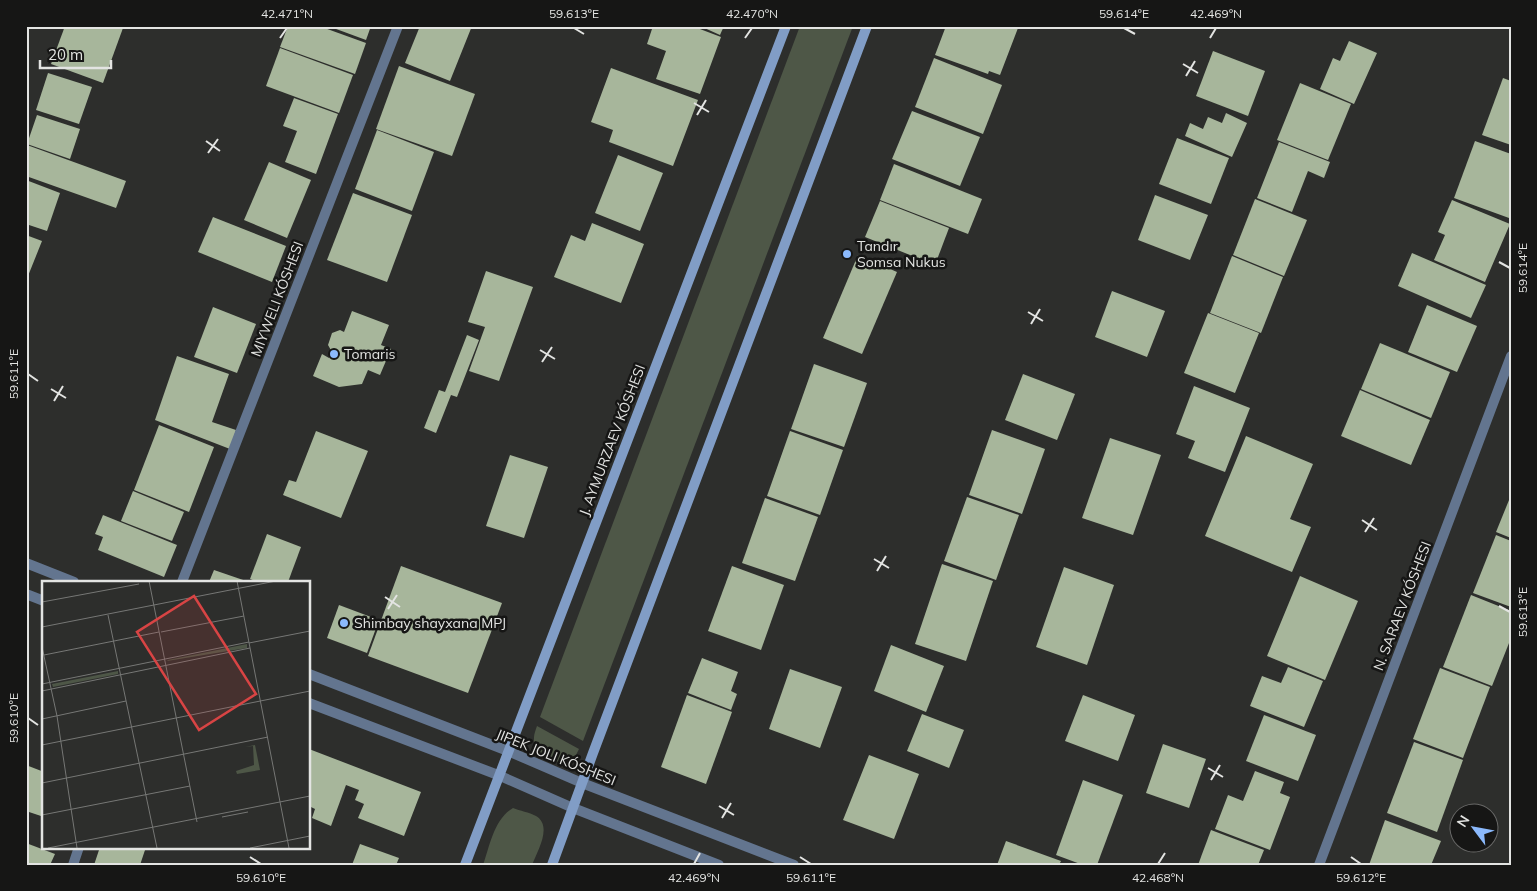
<svg xmlns="http://www.w3.org/2000/svg" width="1537" height="891" font-family="Mulish,sans-serif">
  <style>
    .green { fill: #4e5747 }
    .building { fill: #a7b69b }
    .lines { fill: none; stroke-linecap: round; stroke-linejoin: round }
    .street { stroke: #63758f; stroke-width: 10 }
    .secondary { stroke: #819dc6; stroke-width: 10 }
    .ticks { fill: none; stroke: #e3e4e2; stroke-width: 2 }
    .poi-dot { fill: #8bb9fc; stroke: #161615; stroke-width: 2 }
    .labels { text-anchor: middle; stroke-width: 5; stroke-linejoin: round; paint-order: stroke }
    .poi-label { font-size: 14px; fill: #e3e4e2; stroke: #161615; text-anchor: start }
    .street-label { font-size: 14px; fill: #e3e4e2; stroke: #161615 }
    .inset-road { fill: none; stroke: #767775; stroke-width: 1 }
    .view { fill: #d84444; fill-opacity: 0.15; stroke: #d84444; stroke-width: 2.5 }
    .inset-edge { fill: none; stroke: #e3e4e2; stroke-width: 2.5 }
    .neatline { fill: none; stroke: #e3e4e2; stroke-width: 2 }
    .ticks-label { font-size: 12px; text-anchor: middle; fill: #e3e4e2 }
  </style>
  <rect width="100%" height="100%" fill="#2d2e2c"/>
  <g class="green">
    <path d="M800 26H853L583 741 540 717Z"/>
    <path d="M537 726 579 749 575 757 569 763C554 763 532 756 534 737 534 734 536 729 537 726Z"/>
    <path d="M513 808C520 811 529 812 536 816 553 826 537 852 532 865H483C490 845 494 819 513 808Z"/>
  </g>
  <g class="building">
    <path d="M65 26H117L123 28 103 83 51 64Z"/>
    <path d="M288 26H319L366 43 355 74 280 47Z"/>
    <path d="M328 26H371L366 40Z"/>
    <path d="M420 26H472L450 81 405 63Z"/>
    <path d="M653 26H692L721 37 700 94 656 79 666 51 647 44Z"/>
    <path d="M700 26H724L720 35Z"/>
    <path d="M946 26H1014L1018 28 1000 75 989 71 988 74 935 55Z"/>
    <path d="M1349 41 1377 53 1354 104 1320 89 1333 58 1340 61Z"/>
    <path d="M280 48 353 75 339 113 266 86Z"/>
    <path d="M1213 51 1265 71 1248 116 1196 96Z"/>
    <path d="M934 58 1002 85 983 134 915 107Z"/>
    <path d="M399 66 475 94 452 156 376 129Z"/>
    <path d="M611 68 698 100 673 166 609 142 613 130 591 122Z"/>
    <path d="M48 73 92 87 79 124 36 110Z"/>
    <path d="M1503 78 1511 81V145L1482 135Z"/>
    <path d="M1300 83 1351 104 1328 160 1277 140Z"/>
    <path d="M294 98 338 114 316 174 285 162 297 131 283 126Z"/>
    <path d="M912 111 980 137 960 186 892 159Z"/>
    <path d="M1226 113 1247 123 1232 157 1185 136 1190 123 1203 129 1208 117 1222 123Z"/>
    <path d="M37 115 80 129 70 159 27 144Z"/>
    <path d="M377 130 434 152 412 211 355 189Z"/>
    <path d="M1177 138 1229 158 1211 204 1159 184Z"/>
    <path d="M1475 141 1511 154V214L1509 218 1454 198Z"/>
    <path d="M1279 142 1330 162 1324 178 1308 171 1292 212 1257 198Z"/>
    <path d="M27 145 126 181 116 208 26 176Z"/>
    <path d="M618 155 663 173 640 231 595 213Z"/>
    <path d="M269 162 311 180 287 238 244 220Z"/>
    <path d="M894 164 982 199 968 234 880 200Z"/>
    <path d="M26 180 60 193 47 231 26 224Z"/>
    <path d="M353 193 412 215 387 282 327 260Z"/>
    <path d="M1155 195 1208 215 1190 260 1138 240Z"/>
    <path d="M1255 199 1307 220 1284 276 1233 255Z"/>
    <path d="M1452 200 1510 224 1485 282 1434 260 1445 235 1438 232Z"/>
    <path d="M880 201 949 228 935 265 865 237Z"/>
    <path d="M213 217 286 246 272 282 198 252Z"/>
    <path d="M592 223 644 244 621 303 554 277 571 235 585 241Z"/>
    <path d="M26 235 42 241 26 281Z"/>
    <path d="M1412 253 1486 285 1471 318 1398 286Z"/>
    <path d="M858 255 897 272 862 354 823 338Z"/>
    <path d="M1232 256 1283 277 1261 333 1210 313Z"/>
    <path d="M486 271 533 287 499 381 469 371 485 327 468 322Z"/>
    <path d="M1112 291 1165 311 1147 357 1095 337Z"/>
    <path d="M1427 305 1477 326 1457 372 1408 352Z"/>
    <path d="M213 307 256 324 237 373 194 357Z"/>
    <path d="M352 311 389 325 381 345 391 349 380 375 368 370 362 384 339 387 313 376 322 354 329 358 332 352 328 345 332 333 340 330 344 332Z"/>
    <path d="M1208 313 1259 333 1235 393 1184 373Z"/>
    <path d="M467 335 479 340 457 397 451 395 436 433 424 428 439 390 445 392Z"/>
    <path d="M1380 343 1450 372 1431 418 1361 389Z"/>
    <path d="M177 356 229 374 212 422 236 430 230 449 155 420Z"/>
    <path d="M814 364 867 383 844 447 791 429Z"/>
    <path d="M1023 374 1075 394 1057 440 1005 420Z"/>
    <path d="M1194 386 1250 408 1225 472 1188 458 1195 441 1176 434Z"/>
    <path d="M1360 390 1430 420 1411 465 1341 436Z"/>
    <path d="M159 425 214 447 189 512 134 490Z"/>
    <path d="M992 430 1045 449 1022 514 969 495Z"/>
    <path d="M316 431 368 451 341 518 283 495 289 480 296 482Z"/>
    <path d="M790 431 843 450 820 515 767 496Z"/>
    <path d="M1246 436 1313 464 1290 519 1311 527 1292 572 1205 536Z"/>
    <path d="M1110 438 1161 455 1133 535 1082 518Z"/>
    <path d="M510 455 548 467 524 538 486 526Z"/>
    <path d="M133 491 184 512 172 541 121 521Z"/>
    <path d="M967 497 1019 515 996 580 944 561Z"/>
    <path d="M765 498 818 517 795 581 742 563Z"/>
    <path d="M1509 500 1511 501V538L1496 532Z"/>
    <path d="M103 515 177 545 164 577 98 550 103 537 95 534Z"/>
    <path d="M267 534 301 547 288 582H258L250 579Z"/>
    <path d="M1496 535 1511 541V607L1473 593Z"/>
    <path d="M942 564 993 581 966 661 915 644Z"/>
    <path d="M401 566 502 603 468 693 368 656Z"/>
    <path d="M732 566 784 585 761 650 708 631Z"/>
    <path d="M1064 567 1114 585 1087 665 1036 647Z"/>
    <path d="M214 570 249 582H209Z"/>
    <path d="M1300 576 1358 601 1325 680 1267 656Z"/>
    <path d="M1471 595 1511 611V638L1492 686 1443 667Z"/>
    <path d="M339 605 379 620 367 653 327 638Z"/>
    <path d="M891 645 944 666 926 712 874 691Z"/>
    <path d="M702 658 738 672 731 691 737 694 731 710 688 693Z"/>
    <path d="M1288 667 1323 681 1304 727 1250 706 1262 676 1281 683Z"/>
    <path d="M1440 668 1490 687 1463 758 1413 739Z"/>
    <path d="M790 669 842 687 820 748 769 729Z"/>
    <path d="M687 695 732 712 706 784 661 767Z"/>
    <path d="M1083 695 1135 715 1118 761 1065 741Z"/>
    <path d="M922 714 964 730 949 768 907 751Z"/>
    <path d="M1264 715 1316 735 1298 781 1246 761Z"/>
    <path d="M1414 742 1463 760 1437 832 1387 813Z"/>
    <path d="M1163 744 1206 759 1189 808 1146 793Z"/>
    <path d="M309 749 421 792 404 836 358 818 364 804 355 800 359 790 346 785 331 826 312 818 315 809 309 806Z"/>
    <path d="M869 755 919 774 894 839 843 820Z"/>
    <path d="M26 765 44 772V817L26 811Z"/>
    <path d="M1255 771 1284 782 1280 793 1290 797 1270 850 1215 829 1228 795 1243 801Z"/>
    <path d="M1083 780 1123 795 1097 865H1083L1056 855Z"/>
    <path d="M1385 820 1441 841 1431 865H1369Z"/>
    <path d="M1211 830 1264 850 1258 865H1198Z"/>
    <path d="M1006 841 1061 861 1059 865H997Z"/>
    <path d="M26 843 55 854 50 865H26Z"/>
    <path d="M360 844 399 858 396 865H352Z"/>
    <path d="M100 847H146L140 865H94Z"/>
  </g>
  <g class="lines">
    <g class="street">
      <path d="M26 563 74 582"/>
      <path d="M182 582 398 26"/>
      <path d="M26 594 44 601"/>
      <path d="M309 674 508 751 582 783 794 865"/>
      <path d="M309 703 498 775 573 808 719 865"/>
      <path d="M73 865 79 847"/>
      <path d="M1319 865 1511 356"/>
    </g>
    <g class="secondary">
      <path d="M465 865 786 26"/>
      <path d="M552 865 593 753 867 26"/>
    </g>
  </g>
  <path class="ticks" d="M574 28 584 34M1124 28 1135 34M280 38 287 28M745 38 752 28M1210 38 1216 28M1183 64 1198 73M1186 76 1195 61M694 103 709 112M697 115 706 100M206 141 220 151M208 153 218 139M1499 262 1510 268M1028 312 1043 321M1031 324 1040 309M540 350 555 359M542 362 552 347M28 374 38 381M51 389 66 398M54 401 63 386M1362 520 1377 530M1365 532 1374 518M874 559 889 568M877 571 886 556M385 597 400 607M1499 606 1510 612M388 609 397 595M28 718 38 725M1208 768 1223 777M1211 780 1220 765M719 806 734 815M722 818 731 803M250 857 261 864M800 857 811 864M1351 857 1361 864M694 864 700 853M1158 864 1165 853"/>
  <g class="poi-dot">
    <circle cx="847" cy="254" r="5"/>
    <circle cx="334" cy="354" r="5"/>
    <circle cx="344" cy="623" r="5"/>
  </g>
  <g class="labels">
    <g class="poi-label">
      <text x="857" y="251">Tandır<tspan x="857" dy="16">Somsa Nukus</tspan></text>
      <text x="344" y="359">Tomaris</text>
      <text x="354" y="628">Shimbay shayxana MPJ</text>
    </g>
    <g class="street-label">
      <text transform="translate(277 299) rotate(-69)" y="5">MIYWELI KÓSHESI</text>
      <text transform="translate(612 440) rotate(-69)" y="5">J. AYMURZAEV KÓSHESI</text>
      <text transform="translate(1402 606) rotate(-69)" y="5">N. SARAEV KÓSHESI</text>
      <text transform="translate(556 757) rotate(22)" y="5">JIPEK JOLI KÓSHESI</text>
    </g>
  </g>
  <g transform="translate(42 581)">
    <rect width="268" height="268" fill="#2d2e2c"/>
    <path d="M205 63V67L125 80 126 79ZM76 90V93L11 106 10 103ZM213 164 218 189 195 193 194 190 212 184 211 165 203 166Z" fill="#4e5747"/>
    <path class="inset-road" d="M107 0 155 241M195 0 247 267M0 21 97 3M66 34 115 267M0 46 234 0M119 51 202 35M207 62 268 50M0 66 15 135 35 267M2 74 117 51M0 103 207 61M0 110 208 67M0 138 84 120M0 164 268 110M0 202 226 156M0 234 148 205M180 236 206 231M6 267 268 215M208 267 268 255"/>
    <path class="view" d="M152 15 214 113 157 149 95 51Z"/>
    <rect width="268" height="268" class="inset-edge"/>
  </g>
  <rect width="1537" height="891" fill="none" stroke="#161615" stroke-width="55"/>
  <g transform="translate(1474 828) rotate(302)"><circle r="24" fill="#161615" stroke="#686867"/>
  <path d="M0-4L9 19L0 12L-9 19Z" fill="#8bb9fc"/>
  <text y="-8" font-size="14" font-weight="bold" text-anchor="middle" fill="#e3e4e2">N</text>
  </g>
  <path d="M40 60v8h71v-8" fill="none" stroke="#e3e4e2" stroke-width="2.5"/>
  <text x="48" y="60" font-size="15" fill="#e3e4e2" stroke="#161615" stroke-width="4" paint-order="stroke">20 m</text>
  <rect x="28" y="28" width="1482" height="836" class="neatline"/>
  <g class="ticks-label">
    <text x="287" y="18">42.471°N</text>
    <text x="574" y="18">59.613°E</text>
    <text x="752" y="18">42.470°N</text>
    <text x="1124" y="18">59.614°E</text>
    <text x="1216" y="18">42.469°N</text>
    <text transform="translate(1523 268) rotate(-90)" y="4">59.614°E</text>
    <text transform="translate(14 374) rotate(-90)" y="4">59.611°E</text>
    <text transform="translate(1523 612) rotate(-90)" y="4">59.613°E</text>
    <text transform="translate(14 718) rotate(-90)" y="4">59.610°E</text>
    <text x="261" y="882">59.610°E</text>
    <text x="694" y="882">42.469°N</text>
    <text x="811" y="882">59.611°E</text>
    <text x="1158" y="882">42.468°N</text>
    <text x="1361" y="882">59.612°E</text>
  </g>
</svg>
